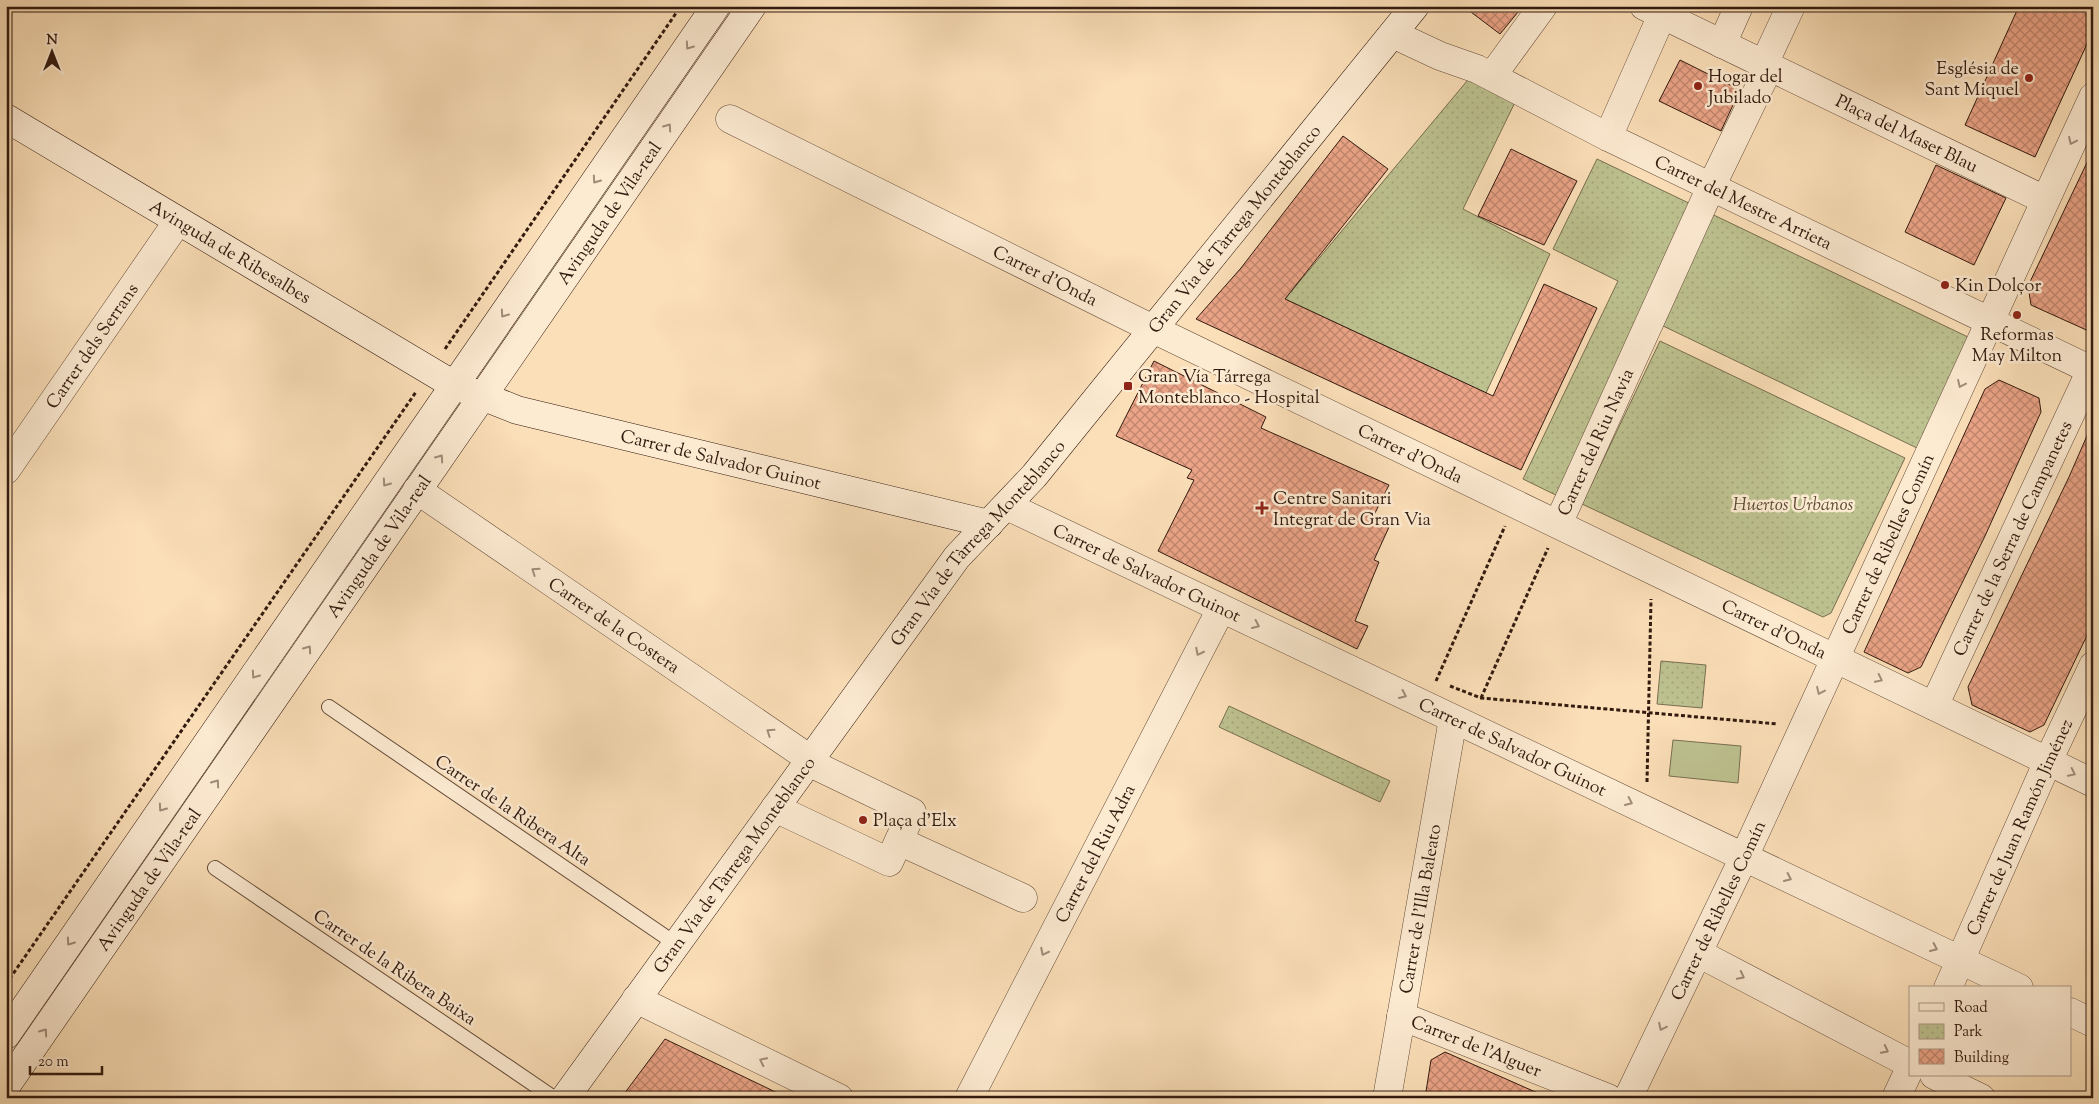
<svg xmlns="http://www.w3.org/2000/svg" width="2099" height="1104" font-family="'Sorts Mill Goudy',serif">
  <style>
    .park { fill: url(#park-dots); stroke: #786e50 }
    .pitch { fill: #bdc290; stroke: #786e50 }
    .building { fill: url(#building-cross-hatch); stroke: #321a0f }
    .lines { fill: none; stroke-linecap: round; stroke-linejoin: round }
    .lane-casing { stroke: #644b39; stroke-width: 16 }
    .street-casing { stroke: #644b39; stroke-width: 29 }
    .secondary-casing { stroke: #321a0f; stroke-width: 29 }
    .path { stroke: #321a0f; stroke-width: 3; stroke-dasharray: 4 2.5; stroke-linecap: butt }
    .lane { stroke: #fcead1; stroke-width: 14 }
    .street { stroke: #fcead1; stroke-width: 28 }
    .secondary { stroke: #fcead1; stroke-width: 28 }
    .oneway { stroke: #a18c7a }
    .poi-dot { fill: #8f2418; stroke: #fcead1; stroke-width: 2 }
    .labels { text-anchor: middle; stroke-width: 5; stroke-linejoin: round; paint-order: stroke }
    .poi-label { font-size: 18px; fill: #321a0f; stroke: #fcead1; text-anchor: start }
    .street-label { font-size: 18px; fill: #321a0f; stroke: #fcead1 }
    .park-label { font-size: 18px; font-style: italic; fill: #5c4c36; stroke: #fcead1 }
  </style>
  <defs>
    <pattern id="park-dots" width="8" height="8" patternUnits="userSpaceOnUse" patternTransform="scale(1.25)"><rect width="8" height="8" fill="#bdc290"/><path d="M2 2h.1M6 6h.1" fill="none" stroke="#a3a67b" stroke-width="1.8" stroke-linecap="round"/></pattern>
    <pattern id="building-cross-hatch" width="8" height="8" patternUnits="userSpaceOnUse" patternTransform="scale(1.25)"><rect width="8" height="8" fill="#eba487"/><path d="M0 0l8 8M0 8l8-8" fill="none" stroke="#bf856d"/></pattern>
  </defs>
  <rect width="100%" height="100%" fill="#fbdfb8"/>
  <filter id="stains"><feTurbulence type="fractalNoise" baseFrequency=".004" numOctaves="4"/><feColorMatrix values="0 0 0 0 .2 0 0 0 0 .09 0 0 0 0 .02 0 0 0 .5 -.17"/></filter>
  <radialGradient id="worn" r=".72"><stop offset=".6" stop-color="#630" stop-opacity="0"/><stop offset="1" stop-color="#630" stop-opacity=".3"/></radialGradient>
  <g class="park">
    <path d="M1477 69 1521 90 1463 209 1550 254 1486 393 1285 299Z"/>
    <path d="M1597 159 1970 338 1917 448 1659 324 1572 503 1523 479 1618 281 1553 249Z"/>
    <path d="M1660 341 1905 458 1831 613 1823 617 1582 504Z"/>
    <path d="M1661 661 1706 665 1702 708 1657 704Z"/>
    <path d="M1229 706 1390 781 1380 802 1219 727Z"/>
  </g>
  <path class="pitch" d="M1673 740 1741 746 1738 783 1669 776Z"/>
  <g class="building">
    <path d="M1463 6H1523L1500 34Z"/>
    <path d="M2019 6H2093V31L2035 157 1965 125Z"/>
    <path d="M1680 60 1740 90 1721 131 1659 101Z"/>
    <path d="M1343 136 1388 169 1285 299 1493 396 1544 284 1597 308 1521 470 1196 319 1241 268Z"/>
    <path d="M1511 149 1577 181 1544 245 1478 216Z"/>
    <path d="M2093 150V333L2031 305 2028 286Z"/>
    <path d="M1936 165 2006 198 1974 265 1905 232Z"/>
    <path d="M1154 361 1266 417 1261 428 1389 485 1372 519 1389 527 1374 560 1379 562 1355 621 1368 626 1357 649 1158 551 1194 480 1187 478 1192 470 1116 436Z"/>
    <path d="M1999 380 2039 398 2041 412 1985 536 1921 667 1908 673 1864 652 1985 389Z"/>
    <path d="M2093 422V623L2044 725 2030 732 1972 705 1968 687 2069 477Z"/>
    <path d="M665 1039 788 1098H621Z"/>
    <path d="M1445 1052 1549 1098H1425L1431 1060Z"/>
  </g>
  <g class="lines">
    <g class="lane-casing">
      <g id="lane">
        <path d="M329 707 676 944"/>
        <path d="M215 868 554 1098"/>
      </g>
    </g>
    <g class="street-casing">
      <g id="street">
        <path id="s1" d="M1644 6 2045 200"/>
        <path id="s2" d="M1393 34 1440 56 1477 69 1608 137 2093 371"/>
        <path d="M1722 44 1739 6"/>
        <path d="M1764 64 1791 6"/>
        <path d="M1492 76 1543 6"/>
        <path id="s3" d="M730 119 1153 329 2093 783"/>
        <path d="M1608 137 1662 15"/>
        <path id="s4" d="M6 470 178 221"/>
        <path id="s5" d="M417 490 810 759"/>
        <path id="s6" d="M1007 506 2019 988"/>
        <path id="s7" d="M1558 524 1711 187 1769 67"/>
        <path id="s8" d="M1934 706 2091 370"/>
        <path d="M775 808 889 862 912 812 808 762"/>
        <path d="M899 841 1023 898"/>
        <path d="M1698 953 1910 1064"/>
        <path id="s9" d="M1948 988 2048 761 2093 666"/>
        <path d="M636 999 839 1098"/>
        <path d="M2070 1012 2093 1023"/>
        <path id="s10" d="M1401 1016 1608 1098"/>
        <path d="M1934 1075 1981 1098"/>
        <path id="s11" d="M969 1098 1221 609"/>
        <path id="s12" d="M1387 1098 1453 719"/>
        <path id="s13" d="M1628 1098 1744 857 2093 97"/>
        <path d="M1896 1098 1910 1068"/>
      </g>
    </g>
    <g class="secondary-casing">
      <g id="secondary">
        <path id="s14" d="M6 118 454 385 517 410 989 524"/>
        <path d="M6 1035 716 6"/>
        <path id="s15" d="M6 1086 752 6"/>
        <path id="s16" d="M565 1098 957 557 1034 476 1415 6"/>
      </g>
    </g>
    <g class="path">
      <path d="M445 349 681 6"/>
      <path d="M1436 681 1505 526"/>
      <path d="M1450 686 1481 698 1778 724"/>
      <path d="M1481 698 1548 548"/>
      <path d="M1647 782 1651 599"/>
      <path d="M6 984 416 392"/>
    </g>
    <use href="#lane" class="lane"/>
    <use href="#street" class="street"/>
    <use href="#secondary" class="secondary"/>
  </g>
  <defs><path id="oneway-chevron" d="M-2-3.5L2.5 0L-2 3.5" fill="none" stroke-width="1.6" stroke-linecap="round" stroke-linejoin="round" transform="scale(1.25)"/></defs>
  <g class="oneway">
    <use href="#oneway-chevron" transform="translate(689 46) rotate(125)"/>
    <use href="#oneway-chevron" transform="translate(668 127) rotate(-55)"/>
    <use href="#oneway-chevron" transform="translate(2072 141) rotate(115)"/>
    <use href="#oneway-chevron" transform="translate(596 180) rotate(125)"/>
    <use href="#oneway-chevron" transform="translate(504 314) rotate(125)"/>
    <use href="#oneway-chevron" transform="translate(1961 384) rotate(115)"/>
    <use href="#oneway-chevron" transform="translate(440 458) rotate(-55)"/>
    <use href="#oneway-chevron" transform="translate(386 483) rotate(125)"/>
    <use href="#oneway-chevron" transform="translate(535 571) rotate(-146)"/>
    <use href="#oneway-chevron" transform="translate(1256 625) rotate(25)"/>
    <use href="#oneway-chevron" transform="translate(308 649) rotate(-55)"/>
    <use href="#oneway-chevron" transform="translate(1199 652) rotate(117)"/>
    <use href="#oneway-chevron" transform="translate(255 675) rotate(125)"/>
    <use href="#oneway-chevron" transform="translate(1879 679) rotate(26)"/>
    <use href="#oneway-chevron" transform="translate(1820 691) rotate(115)"/>
    <use href="#oneway-chevron" transform="translate(1403 695) rotate(25)"/>
    <use href="#oneway-chevron" transform="translate(770 732) rotate(-146)"/>
    <use href="#oneway-chevron" transform="translate(2072 773) rotate(26)"/>
    <use href="#oneway-chevron" transform="translate(216 783) rotate(-55)"/>
    <use href="#oneway-chevron" transform="translate(1629 802) rotate(25)"/>
    <use href="#oneway-chevron" transform="translate(162 808) rotate(125)"/>
    <use href="#oneway-chevron" transform="translate(1788 878) rotate(25)"/>
    <use href="#oneway-chevron" transform="translate(70 942) rotate(125)"/>
    <use href="#oneway-chevron" transform="translate(1934 948) rotate(25)"/>
    <use href="#oneway-chevron" transform="translate(1044 952) rotate(117)"/>
    <use href="#oneway-chevron" transform="translate(1741 976) rotate(27)"/>
    <use href="#oneway-chevron" transform="translate(1662 1027) rotate(116)"/>
    <use href="#oneway-chevron" transform="translate(44 1032) rotate(-55)"/>
    <use href="#oneway-chevron" transform="translate(1885 1050) rotate(27)"/>
    <use href="#oneway-chevron" transform="translate(763 1061) rotate(-154)"/>
  </g>
  <g class="poi-dot">
    <circle cx="2029" cy="78" r="5"/>
    <circle cx="1698" cy="86" r="5"/>
    <circle cx="1945" cy="285" r="5"/>
    <circle cx="2017" cy="315" r="5"/>
    <rect x="1123" y="381" width="10" height="10" rx="2.5"/>
    <path d="M1259.5 500.5h5v5h5v5h-5v5h-5v-5h-5v-5h5z"/>
    <circle cx="863" cy="820" r="5"/>
  </g>
  <g class="labels">
    <g class="poi-label">
      <text x="2019" y="74" text-anchor="end">Església de<tspan x="2019" dy="21">Sant Miquel</tspan></text>
      <text x="1708" y="82">Hogar del<tspan x="1708" dy="21">Jubilado</tspan></text>
      <text x="1955" y="291">Kin Dolçor</text>
      <text x="2017" y="340" text-anchor="middle">Reformas<tspan x="2017" dy="21">May Milton</tspan></text>
      <text x="1138" y="382">Gran Vía Tárrega<tspan x="1138" dy="21">Monteblanco - Hospital</tspan></text>
      <text x="1273" y="504">Centre Sanitari<tspan x="1273" dy="21">Integrat de Gran Via</tspan></text>
      <text x="873" y="826">Plaça d'Elx</text>
    </g>
    <g class="street-label">
      <text dy="6" stroke="none"><textPath href="#s1" startOffset="292">Plaça del Maset Blau</textPath></text>
      <text dy="6" stroke="none"><textPath href="#s2" startOffset="389">Carrer del Mestre Arrieta</textPath></text>
      <text dy="6" stroke="none"><textPath href="#s15" startOffset="1061">Avinguda de Vila-real</textPath></text>
      <text dy="6" stroke="none"><textPath href="#s16" startOffset="1098">Gran Via de Tàrrega Monteblanco</textPath></text>
      <text dy="6" stroke="none"><textPath href="#s14" startOffset="261">Avinguda de Ribesalbes</textPath></text>
      <text dy="6" stroke="none"><textPath href="#s3" startOffset="352">Carrer d'Onda</textPath></text>
      <text dy="6" stroke="none"><textPath href="#s4" startOffset="151">Carrer dels Serrans</textPath></text>
      <text dy="6" stroke="none"><textPath href="#s7" startOffset="90">Carrer del Riu Navia</textPath></text>
      <text dy="6" stroke="none"><textPath href="#s3" startOffset="758">Carrer d'Onda</textPath></text>
      <text dy="6" stroke="none"><textPath href="#s14" startOffset="799">Carrer de Salvador Guinot</textPath></text>
      <text dy="6" stroke="none"><textPath href="#s8" startOffset="185">Carrer de la Serra de Campanetes</textPath></text>
      <text dy="6" stroke="none"><textPath href="#s16" startOffset="692">Gran Via de Tàrrega Monteblanco</textPath></text>
      <text dy="6" stroke="none"><textPath href="#s13" startOffset="612">Carrer de Ribelles Comín</textPath></text>
      <text dy="6" stroke="none"><textPath href="#s15" startOffset="656">Avinguda de Vila-real</textPath></text>
      <text dy="6" stroke="none"><textPath href="#s6" startOffset="155">Carrer de Salvador Guinot</textPath></text>
      <text dy="6" stroke="none"><textPath href="#s5" startOffset="239">Carrer de la Costera</textPath></text>
      <text dy="6" stroke="none"><textPath href="#s3" startOffset="1162">Carrer d'Onda</textPath></text>
      <text dy="6" stroke="none"><textPath href="#s6" startOffset="560">Carrer de Salvador Guinot</textPath></text>
      <text transform="translate(513 810) rotate(34)" y="6">Carrer de la Ribera Alta</text>
      <text dy="6" stroke="none"><textPath href="#s9" startOffset="176">Carrer de Juan Ramón Jiménez</textPath></text>
      <text dy="6" stroke="none"><textPath href="#s11" startOffset="275">Carrer del Riu Adra</textPath></text>
      <text dy="6" stroke="none"><textPath href="#s16" startOffset="288">Gran Via de Tàrrega Monteblanco</textPath></text>
      <text dy="6" stroke="none"><textPath href="#s15" startOffset="251">Avinguda de Vila-real</textPath></text>
      <text dy="6" stroke="none"><textPath href="#s12" startOffset="192">Carrer de l'Illa Baleato</textPath></text>
      <text dy="6" stroke="none"><textPath href="#s13" startOffset="208">Carrer de Ribelles Comín</textPath></text>
      <text transform="translate(395 967) rotate(34)" y="6">Carrer de la Ribera Baixa</text>
      <text dy="6" stroke="none"><textPath href="#s10" startOffset="81">Carrer de l'Alguer</textPath></text>
    </g>
    <g class="park-label">
      <text x="1793" y="510">Huertos Urbanos</text>
    </g>
  </g>
  <rect width="2099" height="1104" fill="none" stroke="#fbdfb8" stroke-width="25"/>
  <rect x="8" y="8" width="2084" height="1089" fill="none" stroke="#321a0f" stroke-width="2.5"/>
  <rect x="12" y="12" width="2074" height="1079" fill="none" stroke="#321a0f"/>
  <rect x="1909" y="986" width="162" height="90" fill="#fcead1" stroke="#ab9783"/>
  <rect x="1919" y="1003" width="25" height="8" fill="#fcead1" stroke="#ab9783"/>
  <text x="1954" y="1012" font-size="15" fill="#321a0f">Road</text>
  <rect x="1919" y="1024" width="25" height="15" fill="url(#park-dots)" stroke="#ab9783"/>
  <text x="1954" y="1036" font-size="15" fill="#321a0f">Park</text>
  <rect x="1919" y="1049" width="25" height="15" fill="url(#building-cross-hatch)" stroke="#ab9783"/>
  <text x="1954" y="1062" font-size="15" fill="#321a0f">Building</text>
  <g transform="translate(52 52)" stroke="#fcead1" stroke-width="4" paint-order="stroke">
  <path d="M0-4L9 19L0 12L-9 19Z" fill="#321a0f"/>
  <text y="-8" font-size="14" font-weight="bold" text-anchor="middle" fill="#321a0f">N</text>
  </g>
  <path d="M30 1066v8h72v-8" fill="none" stroke="#321a0f" stroke-width="2.5"/>
  <text x="38" y="1066" font-size="15" fill="#321a0f" stroke="#fcead1" stroke-width="4" paint-order="stroke">20 m</text>
  <rect width="100%" height="100%" filter="url(#stains)"/>
  <rect width="100%" height="100%" fill="url(#worn)"/>
</svg>
